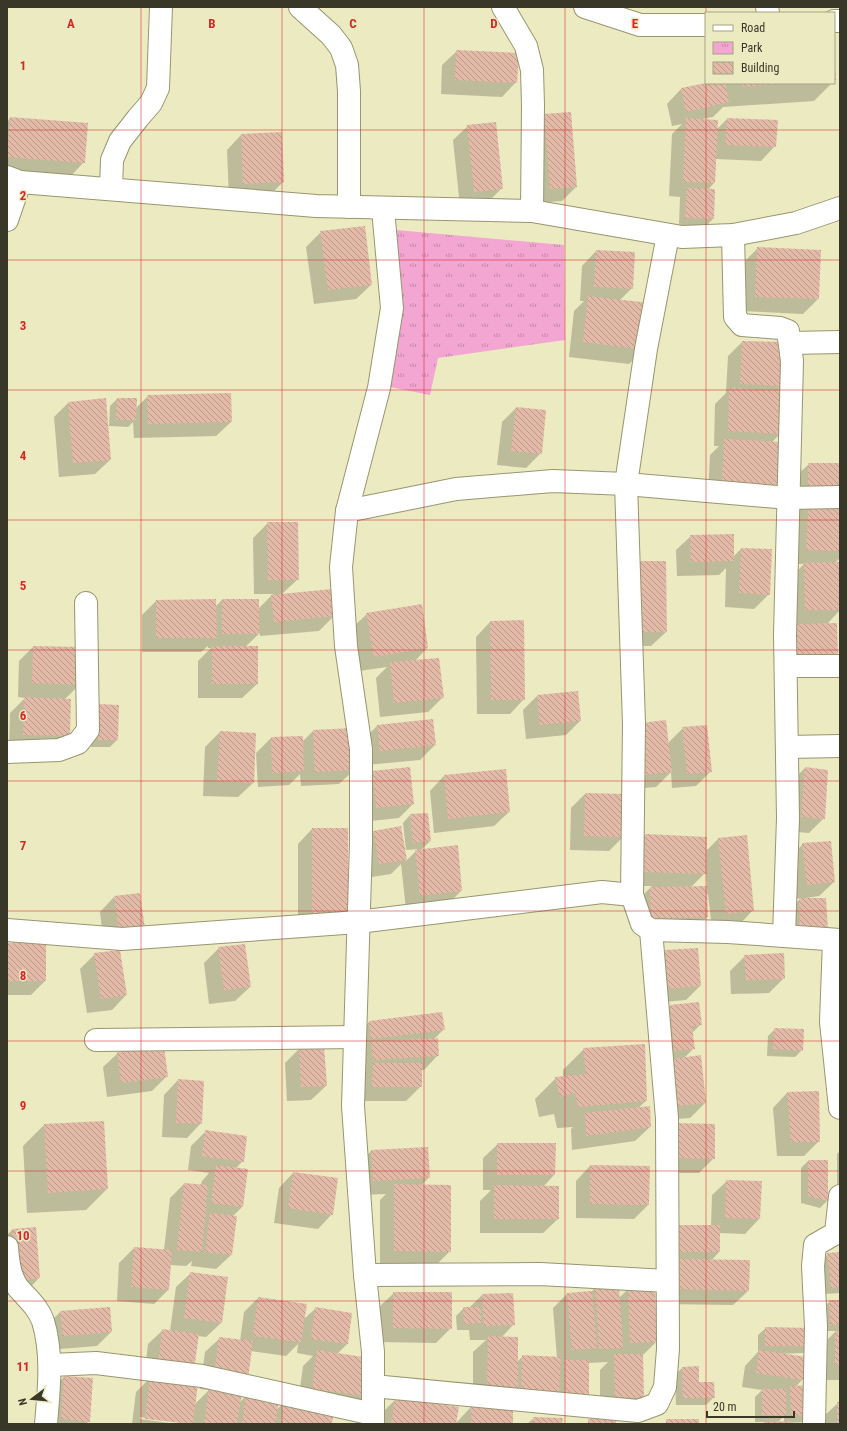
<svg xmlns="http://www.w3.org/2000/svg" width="847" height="1431" font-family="'Roboto Condensed',sans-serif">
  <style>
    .park { fill: url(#park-tufts) }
    .shadow { fill: #0003; fill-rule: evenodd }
    .building { fill: url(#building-back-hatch) }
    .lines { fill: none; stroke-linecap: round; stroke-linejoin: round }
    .street-casing { stroke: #989670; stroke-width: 24 }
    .street { stroke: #fff; stroke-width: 22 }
    .grid { fill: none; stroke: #d62828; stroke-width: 1; stroke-opacity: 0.55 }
    .grid-label { font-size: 13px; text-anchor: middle; font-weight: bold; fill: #d62828; stroke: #eceac1; stroke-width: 3; stroke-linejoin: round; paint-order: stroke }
  </style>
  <defs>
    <pattern id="park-tufts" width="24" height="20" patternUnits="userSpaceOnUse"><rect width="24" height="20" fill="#f3a6d1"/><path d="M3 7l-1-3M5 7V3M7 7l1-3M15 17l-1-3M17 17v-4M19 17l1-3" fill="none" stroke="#c688aa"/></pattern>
    <pattern id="building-back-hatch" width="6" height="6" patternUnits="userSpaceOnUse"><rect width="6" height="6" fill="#e3baa8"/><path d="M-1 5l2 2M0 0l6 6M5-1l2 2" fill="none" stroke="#b99889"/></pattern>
  </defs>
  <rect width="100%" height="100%" fill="#eceac1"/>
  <path class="park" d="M396 230 564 245 565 340 438 358 430 395 385 386Z"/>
  <g class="shadow">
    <path d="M457 51 516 82 502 97 441 94 442 65Z"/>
    <path d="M709 83H832L814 101 723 107 713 117 702 119 717 129 727 119 775 146 761 161 716 159 714 183 708 190 713 219 706 226 679 225 680 197 669 196 672 134 682 124 672 126 667 104 681 89Z"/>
    <path d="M544 115 576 187 562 201 536 203 530 129Z"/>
    <path d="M10 118 84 162 70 177 7 172V122Z"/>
    <path d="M468 126 502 188 487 203 460 206 453 140Z"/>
    <path d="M281 133 283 182 268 197 229 198 227 150 241 135Z"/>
    <path d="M321 232 371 285 356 299 314 304 306 247Z"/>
    <path d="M758 248 820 251 818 299 803 314 741 311 743 263Z"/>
    <path d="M596 251 632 288 620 300 644 349 629 364 569 357 574 311 584 301H580L582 266Z"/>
    <path d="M742 342 784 385 778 391 780 434 771 443 778 485 763 500 708 497 710 455 719 446H714L715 404 726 393 728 356Z"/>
    <path d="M148 396 231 422 216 436 134 438 133 422 128 427 109 426 110 406 117 399 136 408Z"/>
    <path d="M68 403 110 460 95 474 59 477 54 417Z"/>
    <path d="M516 408 541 453 526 468 497 465 502 422Z"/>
    <path d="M809 464H840V558L835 563 840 610 782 673 790 578 804 564H792L794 515 802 507 794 478Z"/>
    <path d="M268 523 298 579 282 594 334 616 319 631 260 636V633L245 647 257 684 242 698H198V661L211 648H208V646L201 652H142V615L156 601 215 607 222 600 258 609 273 594H254L253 538Z"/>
    <path d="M691 536 733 557 741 549 769 594 754 609 725 607 726 568 719 575 677 576 676 550Z"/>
    <path d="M623 576 666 632 651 646H624Z"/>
    <path d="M421 605 427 648 415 661 443 697 428 712 380 717 376 678 387 667 359 671 352 628 367 614Z"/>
    <path d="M490 622 524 699 510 714H477L476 637Z"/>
    <path d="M33 647 80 684 65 699 69 736 55 750 9 749 10 713 25 698 18 697 19 661Z"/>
    <path d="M537 696 580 721 566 735 526 739 523 710Z"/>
    <path d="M99 705 117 740 110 747H91L92 712Z"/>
    <path d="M377 726 435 745 420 760 366 765 363 740Z"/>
    <path d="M683 728 711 771 696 786 672 788 671 772 656 787 631 789 626 738 668 743Z"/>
    <path d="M313 731 354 770 339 784 301 786 300 774 289 785 258 787 256 753 271 738 302 737V742Z"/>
    <path d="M220 732 253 783 238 797 203 796 205 747Z"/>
    <path d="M805 768 824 818 809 833 787 831 790 783Z"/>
    <path d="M373 772 413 804 399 818 361 822 358 786Z"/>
    <path d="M444 776 509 812 494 826 434 833 430 791Z"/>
    <path d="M585 794 623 837 609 851 570 850 571 808Z"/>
    <path d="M410 815 430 841 421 850 461 891 447 905 406 910 401 864 391 874 365 878 359 846 373 832 400 827 406 861 418 849 406 850 403 823Z"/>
    <path d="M312 829 333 929H298V844Z"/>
    <path d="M645 835 705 852 718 839 753 910 739 925 712 928 708 894H707V917L692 932 636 933 635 903 652 886H630L631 850ZM706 872 707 887H691Z"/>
    <path d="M803 844 834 882 819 896 806 898 820 937 793 938 792 907 801 898 792 899 788 859Z"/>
    <path d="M139 894 144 929 104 946 100 912 114 897Z"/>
    <path d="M7 944 45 981 31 995H7Z"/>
    <path d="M219 948 250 987 235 1001 209 1004 204 963Z"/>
    <path d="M697 949 700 986 686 1000 653 1003 651 965 665 951Z"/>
    <path d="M95 954 126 995 112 1010 87 1013 80 969Z"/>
    <path d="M745 956 784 978 769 993 731 994 730 971Z"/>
    <path d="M670 1006 701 1024 692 1033 693 1049 684 1058 705 1103 690 1118 663 1120 656 1020Z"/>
    <path d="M441 1013 443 1030 434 1039 438 1055 424 1070H421V1086L406 1101H358L355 1037 369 1022Z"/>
    <path d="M775 1029 802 1050 795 1057 767 1056 768 1036Z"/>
    <path d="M299 1049 326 1086 311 1100 287 1101 285 1063Z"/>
    <path d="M584 1049 646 1101 638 1108 650 1127 635 1141 572 1150 571 1129 573 1127 557 1128 554 1114 539 1117 535 1099 556 1078H563V1070Z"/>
    <path d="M118 1053 167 1076 152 1091 107 1097 103 1067Z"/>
    <path d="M178 1080 201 1123 187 1138 162 1137 164 1095Z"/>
    <path d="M787 1093 819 1141 804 1156H777L773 1108Z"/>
    <path d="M103 1122 107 1189 86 1210 27 1213 23 1146 44 1125Z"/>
    <path d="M714 1125V1158L699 1173H660Z"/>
    <path d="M206 1131 243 1161 235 1169 242 1207 232 1217 231 1255 216 1269 191 1266 192 1261 186 1266 170 1265 168 1290 154 1304 117 1301 119 1263 134 1248 164 1250 170 1198 184 1184 201 1185 202 1181 209 1173 188 1170 191 1146Z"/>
    <path d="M498 1144H555L554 1175 543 1187 558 1219 543 1233H480V1201L491 1190H483V1158Z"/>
    <path d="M371 1151 429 1177 421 1186 450 1251 435 1266 380 1265V1200L386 1194 359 1195 357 1166Z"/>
    <path d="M840 1151V1200H837V1154Z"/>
    <path d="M808 1161 827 1201 820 1208 801 1203V1168Z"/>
    <path d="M590 1166 648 1205 634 1219 576 1218V1181Z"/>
    <path d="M293 1173 332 1214 318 1229 274 1223 279 1188Z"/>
    <path d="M727 1181 760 1182 759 1219 745 1234 719 1233V1252L711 1261 748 1291 733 1305 663 1304 664 1240 679 1226H711L712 1195Z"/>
    <path d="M35 1228 39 1278 25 1293 7 1295V1235L12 1230Z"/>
    <path d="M840 1253V1293L824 1294 821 1261 828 1254Z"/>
    <path d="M191 1273 221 1323 206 1337 198 1336 193 1369 194 1405 209 1390 200 1389 205 1352 220 1338 240 1341 244 1312 258 1298 303 1320 315 1309 347 1344 337 1354 364 1396 349 1410 298 1403 303 1366 313 1356 297 1353 298 1344 286 1356 251 1351 233 1393 239 1403 246 1396 276 1410 285 1402 331 1424H181V1423L140 1417V1419L176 1424H132L136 1392 148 1380 144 1379 148 1344 163 1330 170 1331 176 1287Z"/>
    <path d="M595 1288 619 1298 629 1288 656 1342 642 1356 643 1397 629 1412H600V1370L608 1362 588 1363 558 1403 512 1406V1424H374V1421L395 1400 456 1423 471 1407 473 1402V1352L486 1340H470L469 1330H457L456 1316 464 1308H469L482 1295 514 1324 501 1338 517 1362 523 1356 557 1358 553 1308 567 1294 591 1292Z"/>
    <path d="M394 1293 451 1328 436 1343 379 1342V1307Z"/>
    <path d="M830 1301H840V1380H821V1346L836 1331H823V1309Z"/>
    <path d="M60 1312 111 1332 97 1346 48 1350 46 1327Z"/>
    <path d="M766 1328 810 1346 803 1353 777 1354 805 1358 802 1380 796 1386 805 1422 763 1424 765 1422H755V1397L762 1390 742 1387 745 1366 758 1352V1335ZM784 1416V1422H778Z"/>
    <path d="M682 1368 714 1397 706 1405H676L675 1375Z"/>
    <path d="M64 1377 89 1421 86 1424H47L50 1391Z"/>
    <path d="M838 1403H840V1424H823V1417Z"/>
    <path d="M534 1418 561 1424H527Z"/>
  </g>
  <g class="building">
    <path d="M456 50 519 53 517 83 455 80Z"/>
    <path d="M834 68H835L836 80H834Z"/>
    <path d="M706 83H725L729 102 686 112 681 88Z"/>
    <path d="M742 83H781V84L743 87Z"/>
    <path d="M571 112 577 187 550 189 544 114Z"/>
    <path d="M10 117 88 123 85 163 7 157Z"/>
    <path d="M686 118 718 120 715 183 683 182Z"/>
    <path d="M727 118 778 120 776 147 725 145Z"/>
    <path d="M496 122 503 189 474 192 467 125Z"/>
    <path d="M282 132 284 182 243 184 241 134Z"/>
    <path d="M687 188 715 189 714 219 685 218Z"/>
    <path d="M365 226 372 285 328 290 320 231Z"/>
    <path d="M757 247 821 250 819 299 755 297Z"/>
    <path d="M596 250 635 252 633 289 594 287Z"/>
    <path d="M588 296 650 303 645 350 583 342Z"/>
    <path d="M742 341 786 342 785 386 740 384Z"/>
    <path d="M729 388 782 391 781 434 728 431Z"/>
    <path d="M231 393 232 422 148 424 147 395Z"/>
    <path d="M106 398 111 460 73 463 68 402Z"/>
    <path d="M117 398H137L136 420H116Z"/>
    <path d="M516 407 546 410 542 454 511 451Z"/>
    <path d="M724 439 781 442 779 486 722 482Z"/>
    <rect x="808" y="463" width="32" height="30"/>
    <path d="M809 499 840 501V551L806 550Z"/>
    <path d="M267 522H298L299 580H268Z"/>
    <path d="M734 534V561L691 562 690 535Z"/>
    <path d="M741 548 772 549 770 595 739 593Z"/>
    <path d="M637 561H666L667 632H638Z"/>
    <path d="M840 562V610H805L804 563Z"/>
    <path d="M332 589 335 616 274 622 271 595Z"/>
    <path d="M216 599 217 638H156V600Z"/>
    <rect x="222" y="599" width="37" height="35"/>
    <path d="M422 604 428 648 374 657 366 613Z"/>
    <path d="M524 620 525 700H491L490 621Z"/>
    <path d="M837 623 838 657 796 659 793 624Z"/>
    <path d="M33 646 82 647 81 685 32 683Z"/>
    <rect x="212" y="646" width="46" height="38"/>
    <path d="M439 658 444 698 394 703 390 662Z"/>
    <path d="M578 691 581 721 540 725 537 695Z"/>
    <path d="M24 697 71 699 70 736 23 735Z"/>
    <path d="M99 704 119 705 118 740H98Z"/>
    <path d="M433 719 436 745 380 751 377 725Z"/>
    <path d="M666 720 672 772 645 775 640 723Z"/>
    <path d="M707 725 712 772 687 774 682 727Z"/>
    <path d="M353 728 355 770 315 772 313 730Z"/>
    <path d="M220 731 256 733 254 783 217 781Z"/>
    <path d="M303 736 304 771 272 773 271 737Z"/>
    <path d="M410 767 414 804 376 808 372 771Z"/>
    <path d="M805 767 828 770 825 819 801 817Z"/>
    <path d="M506 769 510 812 448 819 444 775Z"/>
    <path d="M585 793 625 794 624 837 584 836Z"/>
    <path d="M428 813 431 841 413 843 410 814Z"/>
    <path d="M401 826 407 860 379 864 373 831Z"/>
    <rect x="312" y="828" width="36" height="87"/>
    <path d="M645 834 707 837 706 874 644 872Z"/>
    <path d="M747 835 754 911 726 914 718 838Z"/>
    <path d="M831 841 835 882 807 885 802 843Z"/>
    <path d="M458 845 462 891 420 896 415 850Z"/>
    <path d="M707 886 708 917 651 919 650 887Z"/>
    <path d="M140 893 145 929 119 932 114 896Z"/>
    <path d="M799 898H826L828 930 800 931Z"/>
    <path d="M46 942V981H7V943Z"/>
    <path d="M245 944 251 987 224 990 218 947Z"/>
    <path d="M698 948 701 986 667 989 665 950Z"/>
    <path d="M120 950 127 995 101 999 94 953Z"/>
    <path d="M784 953 785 979 746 980 744 955Z"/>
    <path d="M699 1002 702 1025 692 1026 695 1049 674 1051 670 1005Z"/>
    <path d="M442 1012 445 1030 371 1039 369 1021Z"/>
    <path d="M774 1028 804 1029 803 1051 773 1049Z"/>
    <path d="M438 1038 439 1056 373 1060 371 1042Z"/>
    <path d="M645 1044 647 1101 578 1107 575 1093 560 1097 555 1077 586 1074 583 1048Z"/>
    <path d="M164 1046 168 1077 121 1083 117 1052Z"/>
    <path d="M324 1046 327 1086 301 1087 299 1048Z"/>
    <path d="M701 1055 706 1103 677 1106 672 1059Z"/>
    <path d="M373 1063H422V1087H372Z"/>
    <path d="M178 1079 204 1081 202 1124 176 1123Z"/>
    <path d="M819 1091 820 1142H791L787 1092Z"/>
    <path d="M650 1106 651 1127 586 1136 585 1113Z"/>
    <path d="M104 1121 108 1189 48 1193 44 1124Z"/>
    <path d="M674 1123 715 1124V1159L674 1158Z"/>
    <path d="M205 1130 247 1136 244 1162 202 1156Z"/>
    <path d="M497 1143H556L555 1175H497Z"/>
    <path d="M428 1147 430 1178 373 1181 371 1150Z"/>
    <path d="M808 1160H828V1201L808 1196Z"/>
    <path d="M216 1165 248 1169 243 1207 211 1203Z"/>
    <path d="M590 1165 650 1166 649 1205 590 1204Z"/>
    <path d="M293 1172 338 1178 333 1215 288 1208Z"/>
    <path d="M726 1180 762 1181 760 1219 725 1218Z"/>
    <path d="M184 1183 208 1185 202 1252 177 1250Z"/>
    <path d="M394 1184 451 1185V1252L394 1251Z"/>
    <path d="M494 1185 559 1186V1219H494Z"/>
    <path d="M210 1213 237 1216 232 1255 205 1252Z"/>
    <path d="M679 1225H720V1252H678Z"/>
    <path d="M36 1227 40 1278 21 1281 12 1229Z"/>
    <path d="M134 1247 172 1250 169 1290 131 1287Z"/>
    <path d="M840 1252V1287L831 1288 827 1253Z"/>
    <path d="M678 1259 750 1260 749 1291 678 1289Z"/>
    <path d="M190 1272 228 1277 222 1323 184 1318Z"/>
    <path d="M619 1286 623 1348 599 1349 595 1287Z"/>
    <path d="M655 1286 657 1342 630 1343 628 1287Z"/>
    <path d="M592 1291 597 1348 572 1350 567 1293Z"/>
    <path d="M393 1292H452V1329L393 1328Z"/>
    <path d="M513 1293 515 1325 484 1326 482 1294Z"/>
    <path d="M258 1297 307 1304 301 1342 253 1336Z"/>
    <path d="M829 1300H840V1324L830 1325Z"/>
    <path d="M110 1307 112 1332 63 1336 60 1311Z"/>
    <path d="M315 1307 352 1313 348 1344 311 1339Z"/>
    <path d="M463 1307H481V1323L464 1324Z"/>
    <path d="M765 1327 811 1328V1346H765Z"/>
    <path d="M162 1329 199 1334 194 1370 158 1365Z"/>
    <rect x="835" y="1331" width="5" height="35"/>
    <path d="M488 1336 518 1337V1388H487Z"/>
    <path d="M219 1337 253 1341 248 1379 214 1375Z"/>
    <path d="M317 1350 370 1358 365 1396 312 1389Z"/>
    <path d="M759 1350 807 1357 803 1380 756 1373Z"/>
    <path d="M614 1354H643L644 1397 615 1398Z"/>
    <path d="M522 1355 561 1357 559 1393 521 1391Z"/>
    <path d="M564 1360H589V1396H565Z"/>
    <path d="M699 1366V1382H714L715 1398H683L682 1367Z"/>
    <path d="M64 1376 93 1378 90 1422 61 1419Z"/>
    <path d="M150 1376 198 1383 193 1424 145 1419Z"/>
    <path d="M812 1385 813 1415 791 1416 790 1386Z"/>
    <path d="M209 1388 242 1393 237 1424H204Z"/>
    <path d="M762 1389H786V1416L762 1415Z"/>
    <path d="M246 1395 279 1400 275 1424H242Z"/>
    <path d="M395 1398 459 1407 456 1424H391Z"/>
    <path d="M284 1401 334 1411 332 1424H281Z"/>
    <rect x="837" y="1402" width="3" height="22"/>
    <rect x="471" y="1406" width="42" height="18"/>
    <path d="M533 1417 563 1418 562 1424H533Z"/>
    <path d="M616 1418V1424H588V1419Z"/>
    <rect x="666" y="1419" width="33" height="5"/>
    <path d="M791 1421V1424H764V1422Z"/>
  </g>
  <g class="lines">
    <g class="street-casing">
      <g id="street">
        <path d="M300 7 331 35 341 48 347 65 349 91V207"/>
        <path d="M503 7 526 46 532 70 533 105 532 211"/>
        <path d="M585 7 640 25H706"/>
        <path d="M767 7 768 13"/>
        <path d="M834 21H840"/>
        <path d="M7 177 20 182 316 206 532 211 682 237 733 235 796 223 840 208"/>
        <path d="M111 188 112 160 120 141 138 118 151 103 158 88 161 7"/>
        <path d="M7 220 20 182"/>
        <path d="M668 235 646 349 626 484 634 724 632 895 642 924 651 930 728 932 840 940"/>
        <path d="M733 235 735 317 742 325 780 328 788 331 792 361 785 635 788 818 784 936"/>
        <path d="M791 343 840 342"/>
        <path d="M347 511 456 489 553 481 626 484 789 498 840 497"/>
        <path d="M786 666H840"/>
        <path d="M787 747 840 746"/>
        <path d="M7 752 59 750 78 743 88 730 86 603"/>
        <path d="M7 930 122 939 358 922 602 892 632 895"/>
        <path d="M834 940 831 1022 840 1108"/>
        <path d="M96 1040 355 1037"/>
        <path d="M7 1247C8 1262 10 1281 22 1292 31 1302 38 1308 43 1321 53 1355 49 1389 46 1424"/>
        <path d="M365 1275 540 1274 667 1281"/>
        <path d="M51 1365 96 1363 202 1376 373 1414"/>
        <path d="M373 1386 638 1411 657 1404 665 1387 668 1349 667 1118 651 930"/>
        <path d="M373 1424V1352L365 1275 353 1106 361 843V749L346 646 341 567 347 511 379 388 392 308 383 209"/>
        <path d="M814 1424 816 1327 813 1266 815 1245 836 1233 840 1196"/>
      </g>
    </g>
    <use href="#street" class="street"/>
  </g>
  <path class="grid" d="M141 7V1424M282 7V1424M424 7V1424M565 7V1424M706 7V1424M7 130H840M7 260H840M7 390H840M7 520H840M7 650H840M7 781H840M7 911H840M7 1041H840M7 1171H840M7 1301H840"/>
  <g class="grid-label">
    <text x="71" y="28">A</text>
    <text x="212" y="28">B</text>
    <text x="353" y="28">C</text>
    <text x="494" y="28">D</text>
    <text x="635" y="28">E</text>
    <text x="23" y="70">1</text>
    <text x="23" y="200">2</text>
    <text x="23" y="330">3</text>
    <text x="23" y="460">4</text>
    <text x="23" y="590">5</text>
    <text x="23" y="720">6</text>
    <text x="23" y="850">7</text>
    <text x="23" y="980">8</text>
    <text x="23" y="1110">9</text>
    <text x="23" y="1240">10</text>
    <text x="23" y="1371">11</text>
  </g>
  <rect width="847" height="1431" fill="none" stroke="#393828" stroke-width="16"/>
  <rect x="705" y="12" width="130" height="72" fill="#eceac1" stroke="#a4a384"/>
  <rect x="713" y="25" width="20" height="6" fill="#ffffff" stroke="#a4a384"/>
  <text x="741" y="32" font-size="12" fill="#393828">Road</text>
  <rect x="713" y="42" width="20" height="12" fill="url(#park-tufts)" stroke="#a4a384"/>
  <text x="741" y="52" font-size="12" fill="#393828">Park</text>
  <rect x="713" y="62" width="20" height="12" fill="url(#building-back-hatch)" stroke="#a4a384"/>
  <text x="741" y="72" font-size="12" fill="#393828">Building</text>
  <g transform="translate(32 1399) rotate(254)" stroke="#eceac1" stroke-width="3" paint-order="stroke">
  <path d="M0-3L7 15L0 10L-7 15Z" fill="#393828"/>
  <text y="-6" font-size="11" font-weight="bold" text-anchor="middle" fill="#393828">N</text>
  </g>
  <path d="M707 1411v6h87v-6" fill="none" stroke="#393828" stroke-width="2"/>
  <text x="713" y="1411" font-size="12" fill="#393828" stroke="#eceac1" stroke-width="3" paint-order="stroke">20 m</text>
</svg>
